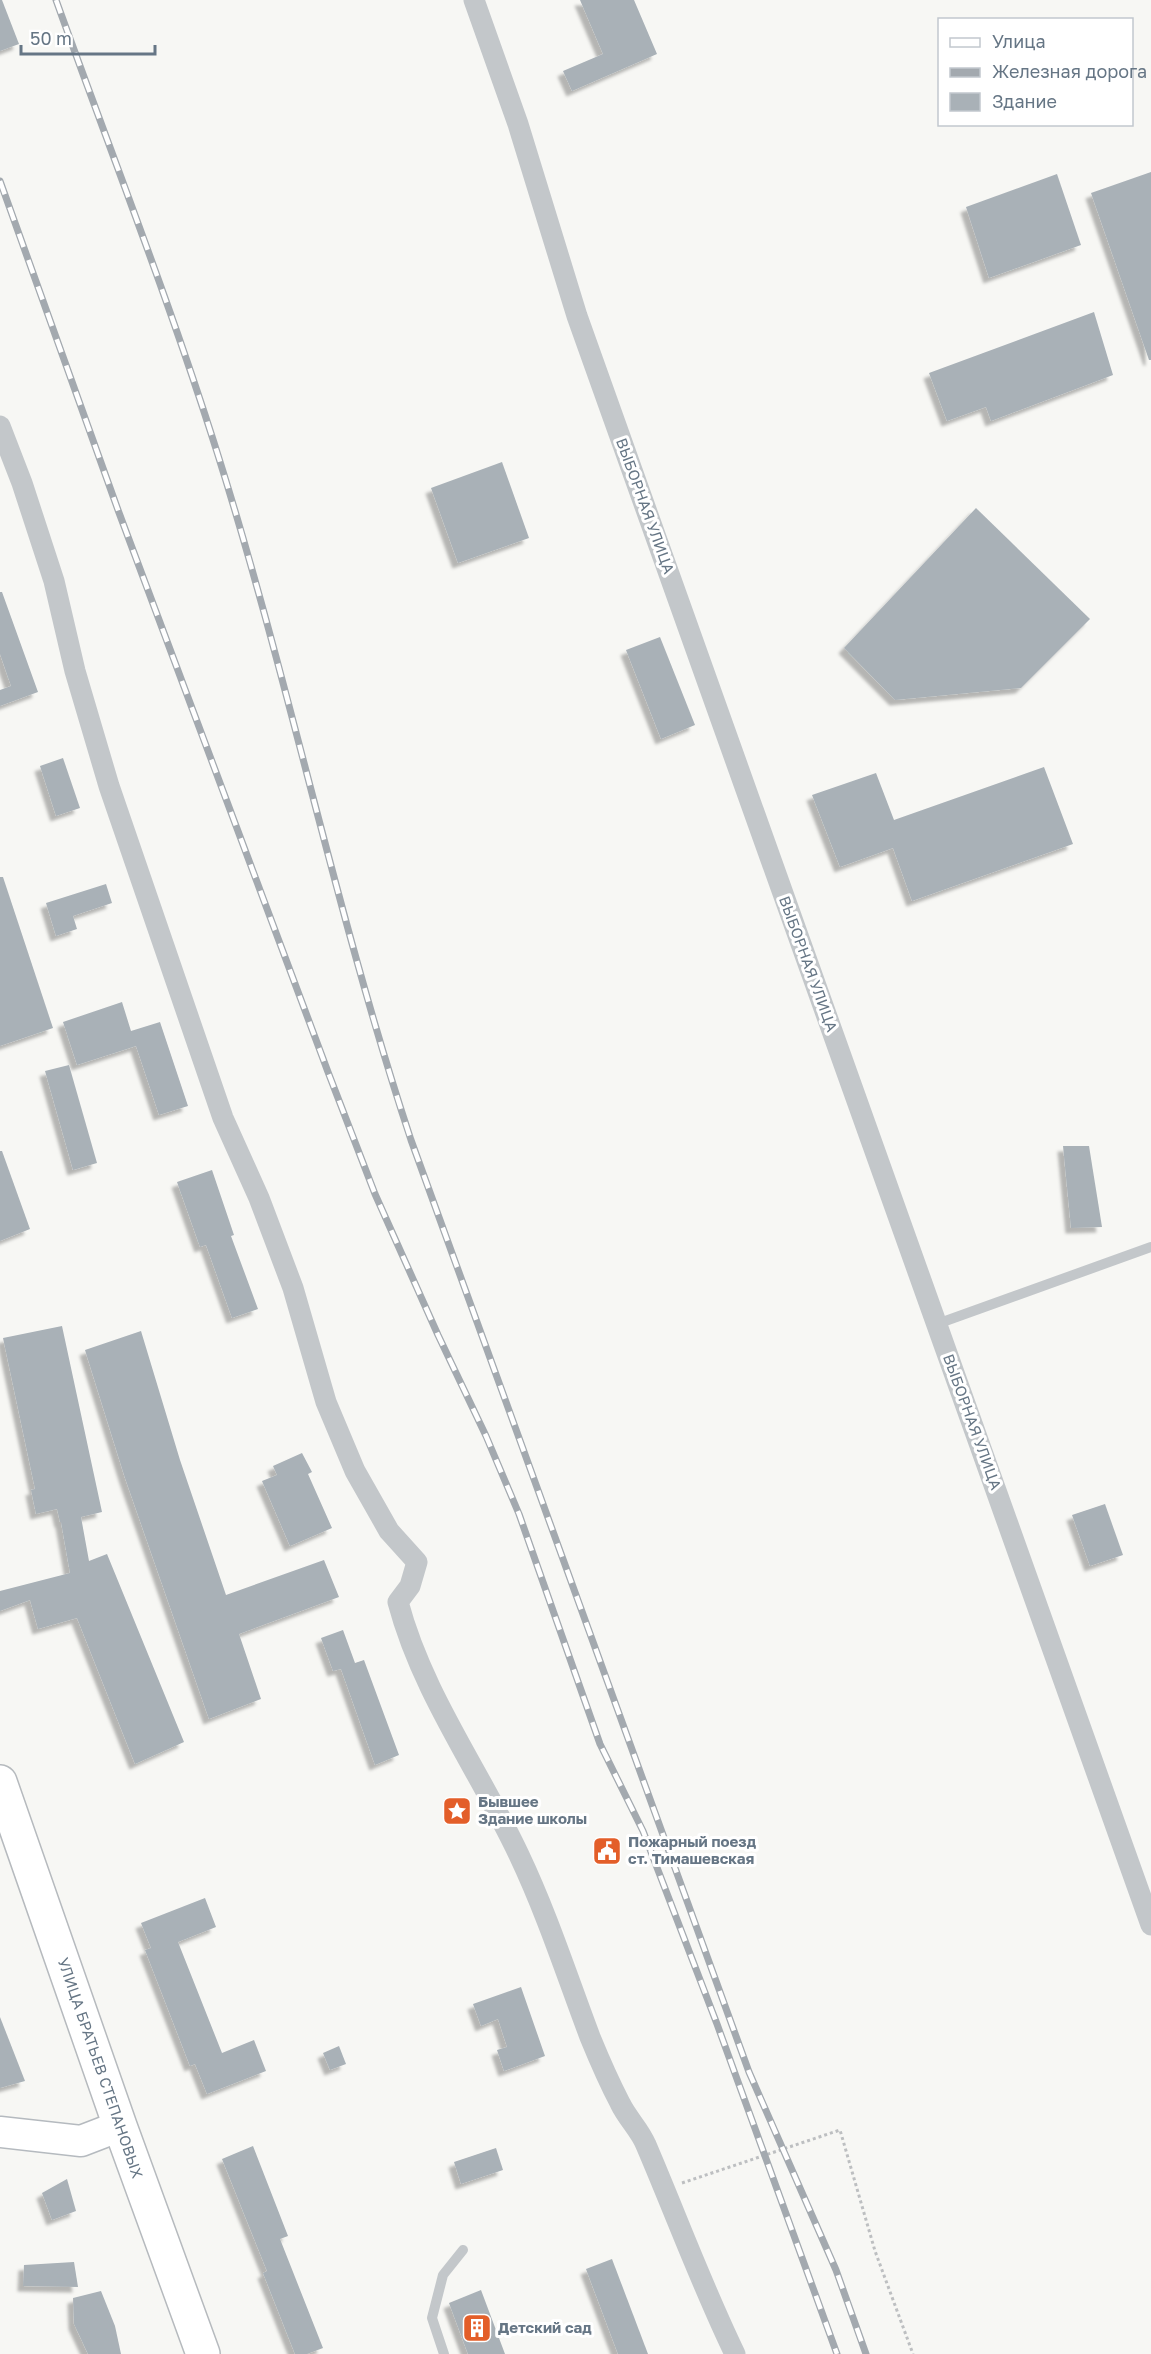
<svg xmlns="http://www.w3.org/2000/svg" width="1151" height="2354" font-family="'Golos Text',sans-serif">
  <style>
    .building { fill: #a9b1b7; filter: url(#shadow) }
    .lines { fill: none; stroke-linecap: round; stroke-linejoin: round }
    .secondary-casing { stroke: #b5babf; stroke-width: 33 }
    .primary-casing { stroke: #b6babe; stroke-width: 36 }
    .path { stroke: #bdbfc1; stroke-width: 3; stroke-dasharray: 3 3; stroke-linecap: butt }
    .service { stroke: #c3c7ca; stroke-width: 10 }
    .minor { stroke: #c3c7ca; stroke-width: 21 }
    .secondary { stroke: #fff; stroke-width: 30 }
    .primary { stroke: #fff; stroke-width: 33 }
    .rail-casing { stroke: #a3a9af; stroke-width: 7 }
    .rail { stroke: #fff; stroke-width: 4.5; stroke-dasharray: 14; stroke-linecap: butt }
    .labels { text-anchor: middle; stroke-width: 6; stroke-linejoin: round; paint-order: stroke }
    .street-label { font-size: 15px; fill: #667685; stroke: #fff }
    .poi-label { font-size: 15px; font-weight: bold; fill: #667685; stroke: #fff; text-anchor: start }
  </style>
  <defs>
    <filter id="shadow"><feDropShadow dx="-5.5" dy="5.5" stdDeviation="1.5" flood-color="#0004"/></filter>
  </defs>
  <rect width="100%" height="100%" fill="#f7f7f4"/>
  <g class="building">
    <path d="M0 0H2L19 44 0 51Z"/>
    <path d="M580 0H634L657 54 572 91 563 71 603 54Z"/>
    <path d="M1151 172V360H1149L1091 193Z"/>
    <path d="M1057 174 1081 245 989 278 966 207Z"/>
    <path d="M1094 312 1113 375 991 421 986 407 947 421 929 373Z"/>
    <path d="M502 462 529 538 458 563 431 488Z"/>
    <path d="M976 508 1090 619 1021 688 895 700 844 648Z"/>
    <path d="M0 592H2L38 692 0 706V690L11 686 0 654Z"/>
    <path d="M660 637 695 725 661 739 626 650Z"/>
    <path d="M63 758 80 808 56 816 40 766Z"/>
    <path d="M1044 767 1073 844 912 901 893 848 840 867 812 795 876 773 894 820Z"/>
    <path d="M0 877H3L53 1028 0 1046Z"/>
    <path d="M106 884 112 903 73 916 77 929 56 936 46 903Z"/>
    <path d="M122 1002 131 1031 160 1022 188 1106 159 1115 136 1046 77 1065 63 1022Z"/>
    <path d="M69 1065 97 1163 73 1170 45 1071Z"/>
    <path d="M1063 1146H1089L1102 1227 1071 1228Z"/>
    <path d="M0 1151H2L30 1229 0 1241Z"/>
    <path d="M212 1170 234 1235 231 1236 258 1309 232 1318 206 1245 200 1247 177 1182Z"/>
    <path d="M62 1326 102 1512 81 1517 89 1561 107 1554 184 1742 135 1764 77 1618 38 1629 30 1600 0 1611V1591L70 1573 61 1522H60L57 1509 36 1514 31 1490 35 1489 3 1338Z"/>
    <path d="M141 1331 180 1460 226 1595 324 1560 339 1597 239 1634 261 1699 209 1719 125 1478 85 1350Z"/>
    <path d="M302 1453 312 1472 308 1474 332 1528 290 1546 262 1481 277 1475 273 1466Z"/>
    <path d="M1105 1504 1123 1555 1090 1566 1072 1515Z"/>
    <path d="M343 1630 355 1663 364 1660 399 1755 375 1765 341 1669 333 1671 321 1638Z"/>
    <path d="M205 1898 216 1927 178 1942 222 2053 254 2040 266 2071 207 2094 195 2064 190 2066 145 1950 151 1948 141 1923Z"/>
    <path d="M521 1987 545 2056 504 2071 497 2050 507 2047 498 2019 481 2026 473 2004Z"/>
    <path d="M0 2017 25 2081 0 2088Z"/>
    <path d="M339 2046 346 2064 330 2070 323 2053Z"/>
    <path d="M253 2146 288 2236 280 2239 323 2348 307 2354H295L263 2273 267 2271 222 2159Z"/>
    <path d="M496 2148 503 2170 461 2184 454 2162Z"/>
    <path d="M67 2179 76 2211 52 2220 42 2193Z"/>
    <path d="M612 2259 648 2354H618L586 2269Z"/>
    <path d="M74 2262 78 2287 23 2286 24 2265Z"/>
    <path d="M481 2290 505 2354H468L449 2303Z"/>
    <path d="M101 2291 115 2326 121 2354H88L74 2324 73 2298Z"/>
  </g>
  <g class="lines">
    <g class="secondary-casing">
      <path id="secondary" d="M0 2132 81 2141 120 2126"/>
    </g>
    <g class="primary-casing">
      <path id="primary" d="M0 1782 120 2126 203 2354"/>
    </g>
    <path class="path" d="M682 2183 840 2130 875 2251 913 2354"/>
    <g class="service">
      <path d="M937 1324 1151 1247"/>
      <path d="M444 2354 432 2318 443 2275 463 2250"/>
    </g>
    <g class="minor">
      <path d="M474 0 518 124 577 316 1151 1925"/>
      <path d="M0 426 22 483 54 581 75 671 109 786 223 1118 259 1198 293 1288 326 1402 355 1471 389 1531 417 1562 410 1586 398 1602C422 1693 479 1770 519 1855 547 1914 567 1976 590 2037 599 2059 609 2082 620 2103 627 2118 640 2130 646 2145 676 2215 702 2286 735 2354"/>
    </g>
    <use href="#secondary" class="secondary"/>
    <use href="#primary" class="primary"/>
    <g class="rail-casing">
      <g id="rail">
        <path d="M56 0C110 150 169 300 217 452 289 680 336 914 411 1140L749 2072 836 2270 866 2354"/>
        <path d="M0 181 118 510 328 1072 375 1194 438 1335 486 1436 519 1514 600 1744 643 1831 717 2024 837 2354"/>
      </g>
    </g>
    <use href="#rail" class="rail"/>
  </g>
  <defs>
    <g id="sight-square" transform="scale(1.5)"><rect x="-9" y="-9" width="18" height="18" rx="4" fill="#e35e29" stroke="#fff"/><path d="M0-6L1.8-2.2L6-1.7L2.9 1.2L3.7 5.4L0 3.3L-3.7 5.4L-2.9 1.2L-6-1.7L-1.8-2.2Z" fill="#fff"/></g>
    <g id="civic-square" transform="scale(1.5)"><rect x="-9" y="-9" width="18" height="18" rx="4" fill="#e35e29" stroke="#fff"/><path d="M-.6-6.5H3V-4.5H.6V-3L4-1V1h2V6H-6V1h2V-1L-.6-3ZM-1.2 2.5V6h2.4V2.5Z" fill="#fff"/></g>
    <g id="building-square" transform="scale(1.5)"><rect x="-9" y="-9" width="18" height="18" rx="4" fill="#e35e29" stroke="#fff"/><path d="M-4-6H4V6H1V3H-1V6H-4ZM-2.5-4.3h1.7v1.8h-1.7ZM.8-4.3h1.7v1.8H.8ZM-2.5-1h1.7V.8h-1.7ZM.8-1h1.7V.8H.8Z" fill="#fff"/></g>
  </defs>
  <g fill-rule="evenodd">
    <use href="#sight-square" x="457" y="1811"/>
    <use href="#civic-square" x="607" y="1851"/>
    <use href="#building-square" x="477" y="2328"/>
  </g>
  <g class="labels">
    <g class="street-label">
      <text transform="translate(645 506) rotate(70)" y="5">ВЫБОРНАЯ УЛИЦА</text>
      <text transform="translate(808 964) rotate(70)" y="5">ВЫБОРНАЯ УЛИЦА</text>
      <text transform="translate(972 1422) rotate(70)" y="5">ВЫБОРНАЯ УЛИЦА</text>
      <text transform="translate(100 2068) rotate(71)" y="5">УЛИЦА БРАТЬЕВ СТЕПАНОВЫХ</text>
    </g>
    <g class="poi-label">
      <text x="478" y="1807">Бывшее<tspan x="478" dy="17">Здание школы</tspan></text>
      <text x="628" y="1847">Пожарный поезд<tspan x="628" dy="17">ст. Тимашевская</tspan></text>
      <text x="498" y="2333">Детский сад</text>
    </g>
  </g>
  <rect x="938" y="18" width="195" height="108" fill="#ffffff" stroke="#c2c8ce" stroke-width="1.5"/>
  <rect x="950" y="38" width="30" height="9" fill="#ffffff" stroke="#c2c8ce" stroke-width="1.5"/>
  <text x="992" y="48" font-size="18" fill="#667685">Улица</text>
  <rect x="950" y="68" width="30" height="9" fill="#a3a9af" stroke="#c2c8ce" stroke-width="1.5"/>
  <text x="992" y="78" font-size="18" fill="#667685">Железная дорога</text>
  <rect x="950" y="93" width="30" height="18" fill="#a9b1b7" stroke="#c2c8ce" stroke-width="1.5"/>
  <text x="992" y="108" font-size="18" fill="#667685">Здание</text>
  <path d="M21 45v9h134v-9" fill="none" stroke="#667685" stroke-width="3"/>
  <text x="30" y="45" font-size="18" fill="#667685" stroke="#ffffff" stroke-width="4.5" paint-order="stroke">50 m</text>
</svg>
